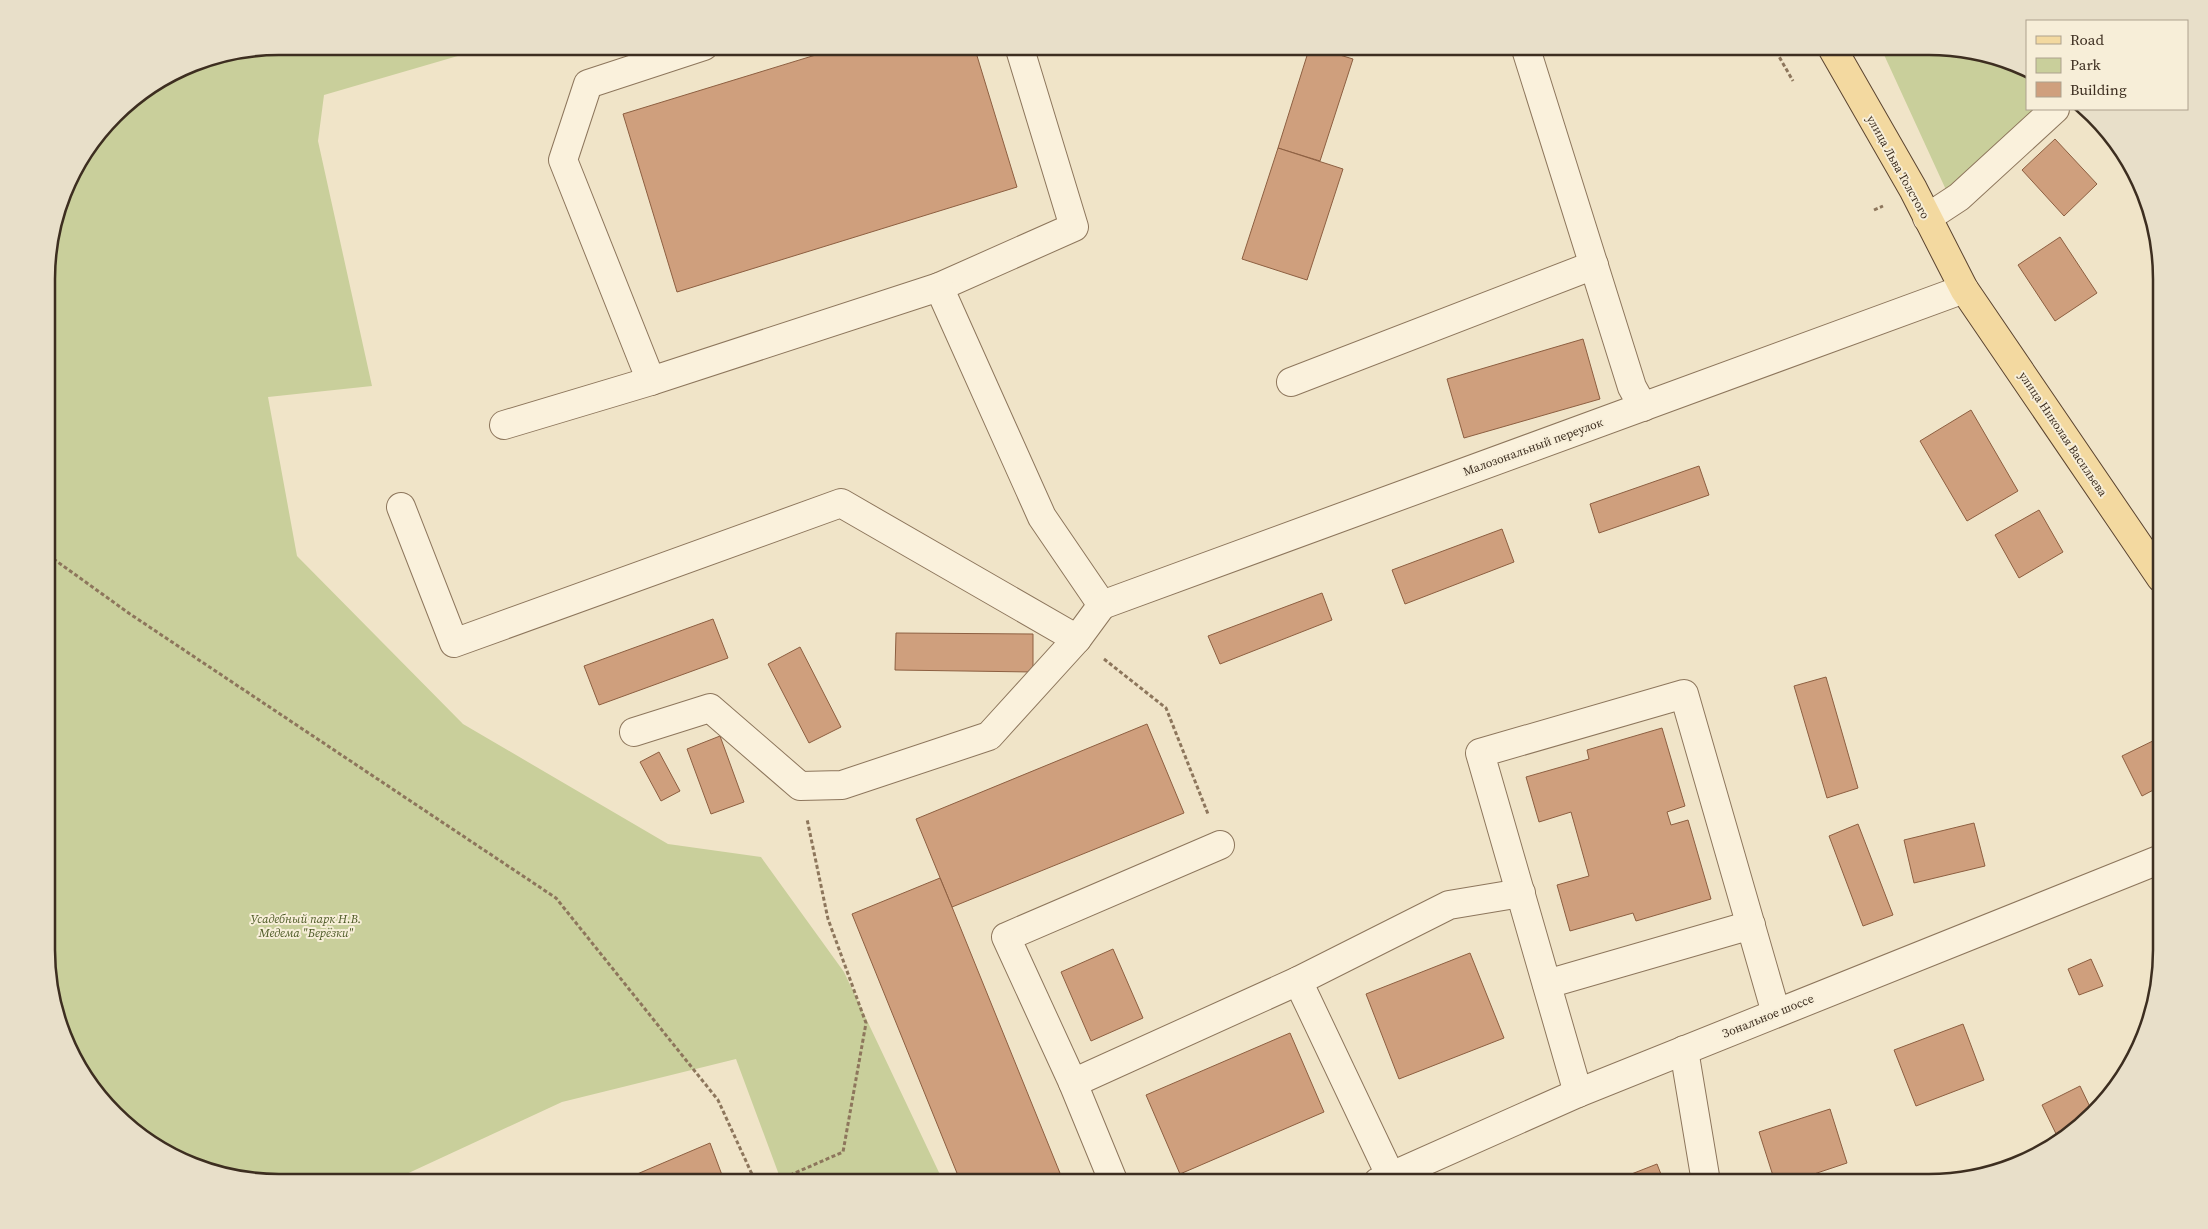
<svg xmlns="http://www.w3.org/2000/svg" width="2208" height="1229" font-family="'Source Serif 4',serif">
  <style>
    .green { fill: #c9cf9b }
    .building { fill: #cf9f7d; stroke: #8d5f41 }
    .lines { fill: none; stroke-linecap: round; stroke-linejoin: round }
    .minor-casing { stroke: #8d765c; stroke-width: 30 }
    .major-casing { stroke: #5b4430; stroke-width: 30 }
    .path { stroke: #8d765c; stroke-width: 3; stroke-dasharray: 4 2.5; stroke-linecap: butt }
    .minor { stroke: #faf1dc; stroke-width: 28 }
    .major { stroke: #f3d9a0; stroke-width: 28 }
    .labels { text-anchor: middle; stroke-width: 4; stroke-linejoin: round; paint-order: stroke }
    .street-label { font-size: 12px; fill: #3d2e20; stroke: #f7eed8 }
    .park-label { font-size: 12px; font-style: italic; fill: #4d5a26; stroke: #f7eed8 }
    .rim { fill: none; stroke: #3d2e20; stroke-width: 2.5 }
  </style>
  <rect width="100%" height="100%" fill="#f0e4c8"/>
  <g class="green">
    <path d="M279 46H492L324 95 318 141 372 386 268 397 297 556 463 724 668 844 761 857 844 972 944 1183H782L736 1059 562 1102 387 1183H279L219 1175 163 1152 86 1080 48 980V249L70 176 125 104 190 64Z"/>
    <path d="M1880 46H1929L1989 54 2027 70V109H2058L1947 192Z"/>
  </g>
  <g class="building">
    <path d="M845 46H974L1017 187 677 292 623 114Z"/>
    <path d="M1310 46 1353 59 1320 161 1278 148Z"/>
    <path d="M2055 139 2097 184 2064 216 2022 170Z"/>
    <path d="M1278 148 1343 169 1307 280 1242 259Z"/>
    <path d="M2060 237 2097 293 2055 321 2018 265Z"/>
    <path d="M1583 339 1600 399 1464 438 1447 379Z"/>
    <path d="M1971 410 2018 491 1967 521 1920 441Z"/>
    <path d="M1699 466 1709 495 1599 533 1590 504Z"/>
    <path d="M2039 510 2063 552 2019 578 1995 535Z"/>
    <path d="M1502 529 1514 562 1405 604 1392 570Z"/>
    <path d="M1322 593 1332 620 1220 664 1208 636Z"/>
    <path d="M713 619 728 658 599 705 584 666Z"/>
    <path d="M896 633 1033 634V672L895 670Z"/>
    <path d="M800 647 841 727 809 743 768 664Z"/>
    <path d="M1826 677 1858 788 1827 798 1794 686Z"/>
    <path d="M1147 724 1184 813 952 907 916 819Z"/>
    <path d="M1662 728 1685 806 1667 812 1671 825 1688 820 1711 899 1636 921 1633 913 1570 931 1557 885 1589 876 1571 812 1539 822 1526 777 1589 759 1587 750Z"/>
    <path d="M720 736 744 802 711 814 687 749Z"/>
    <path d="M2161 737V786L2142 796 2122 756Z"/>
    <path d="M659 752 680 791 661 801 640 762Z"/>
    <path d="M1974 823 1985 866 1914 883 1904 840Z"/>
    <path d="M1858 824 1893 915 1863 926 1829 836Z"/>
    <path d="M940 878 952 907 1064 1183H961L852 914Z"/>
    <path d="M1113 949 1143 1018 1091 1041 1061 972Z"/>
    <path d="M1470 953 1504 1038 1399 1079 1366 994Z"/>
    <path d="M2091 959 2103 986 2079 995 2068 969Z"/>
    <path d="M1963 1024 1984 1080 1916 1106 1894 1050Z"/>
    <path d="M1290 1033 1324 1112 1180 1174 1146 1095Z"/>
    <path d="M2080 1086 2091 1109 2060 1142 2042 1105Z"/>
    <path d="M1830 1109 1847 1163 1790 1182H1775L1759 1132Z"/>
    <path d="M710 1143 725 1183H616Z"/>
    <path d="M1657 1164 1664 1182H1611Z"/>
  </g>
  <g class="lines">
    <g class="minor-casing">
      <g id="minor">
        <path d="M1525 46 1632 387 1643 407"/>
        <path d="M1927 218 1959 197 2055 109"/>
        <path d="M939 287 1074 227 1019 46"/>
        <path d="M651 381 563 160 588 84 704 46"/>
        <path d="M1291 382 1594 265"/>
        <path d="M504 425 651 381 939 287 1042 517 1102 605"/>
        <path d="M401 507 454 643 841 503 1077 639"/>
        <path d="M1102 605 1964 289"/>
        <path d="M634 732 710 708 800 786 842 785 989 736 1077 639 1102 605"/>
        <path d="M1298 981 1391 1177"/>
        <path d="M1547 984 1751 925"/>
        <path d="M1684 1050 1706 1182"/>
        <path d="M1073 1083 1006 937 1220 845"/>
        <path d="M1578 1093 1480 753 1684 694 1776 1013"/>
        <path d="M1378 1182 1578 1093 2161 859"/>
        <path d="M1114 1183 1073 1083 1298 981 1449 905 1521 893"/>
      </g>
    </g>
    <g class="major-casing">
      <path id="major" d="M1831 46 1913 189 1964 289 2161 578"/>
    </g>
    <g class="path">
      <path d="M1773 46 1793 81"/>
      <path d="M1874 210 1883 206"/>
      <path d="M48 555 130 614 556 898 718 1100 756 1183"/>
      <path d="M1104 659 1166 708 1208 814"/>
      <path d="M772 1183 843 1152 866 1023 828 919 807 819"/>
    </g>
    <use href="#minor" class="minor"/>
    <use href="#major" class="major"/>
  </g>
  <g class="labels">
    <g class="street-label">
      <text transform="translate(1898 167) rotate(61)" y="4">улица Льва Толстого</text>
      <text transform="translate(2063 434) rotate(56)" y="4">улица Николая Васильева</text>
      <text transform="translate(1533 447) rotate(-20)" y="4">Малозональный переулок</text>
      <text transform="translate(1768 1016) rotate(-22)" y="4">Зональное шоссе</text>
    </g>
    <g class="park-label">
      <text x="306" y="923">Усадебный парк Н.В.<tspan x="306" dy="14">Медема "Берёзки"</tspan></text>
    </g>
  </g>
  <path d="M0 0H2208V1229H0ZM279 55H1929A224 224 0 0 1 2153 279V950A224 224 0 0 1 1929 1174H279A224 224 0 0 1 55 950V279A224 224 0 0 1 279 55Z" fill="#e8dfc9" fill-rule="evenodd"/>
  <path class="rim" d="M279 55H1929A224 224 0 0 1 2153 279V950A224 224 0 0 1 1929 1174H279A224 224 0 0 1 55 950V279A224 224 0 0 1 279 55Z"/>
  <rect x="2026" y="20" width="162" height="90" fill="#f7eed8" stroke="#ada18e"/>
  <rect x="2036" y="36" width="25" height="8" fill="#f3d9a0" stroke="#ada18e"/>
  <text x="2070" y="45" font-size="15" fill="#3d2e20">Road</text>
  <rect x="2036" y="58" width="25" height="15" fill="#c9cf9b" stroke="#ada18e"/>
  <text x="2070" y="70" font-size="15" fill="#3d2e20">Park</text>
  <rect x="2036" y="82" width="25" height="15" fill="#cf9f7d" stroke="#ada18e"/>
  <text x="2070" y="95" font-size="15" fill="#3d2e20">Building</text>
</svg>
